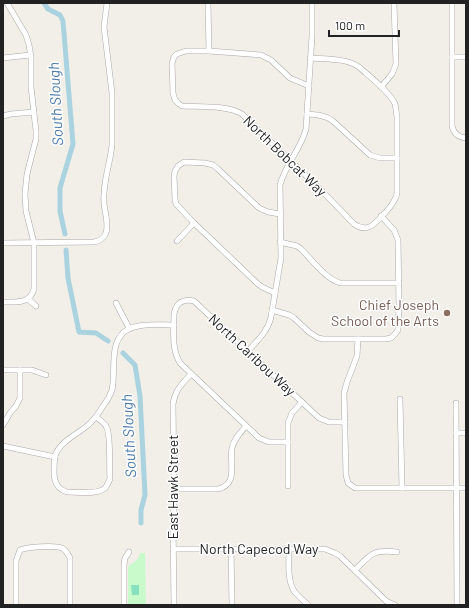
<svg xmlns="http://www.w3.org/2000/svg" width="469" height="608" font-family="Barlow,sans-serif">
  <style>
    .park { fill: #c8facc }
    .pitch { fill: #88e0be }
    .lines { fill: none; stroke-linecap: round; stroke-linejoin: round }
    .canal { stroke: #aad3df; stroke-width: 5 }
    .minor-casing { stroke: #a9a9a9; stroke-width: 6 }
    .minor { stroke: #fff; stroke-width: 5 }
    .education-dot { fill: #8d6e63; stroke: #fff; stroke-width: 1.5 }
    .labels { text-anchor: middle; stroke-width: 3; stroke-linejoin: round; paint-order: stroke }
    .street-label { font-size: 14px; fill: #222; stroke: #fff }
    .education-label { font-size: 14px; fill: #785e54; stroke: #fff; text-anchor: end }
    .water-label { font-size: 15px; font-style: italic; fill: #4a7aab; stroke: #fff }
  </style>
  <rect width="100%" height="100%" fill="#f2efe9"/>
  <path class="park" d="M140 553H145L146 605H128V567C133 561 138 563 140 553Z"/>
  <path class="pitch" d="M131 585H139V595H132Z"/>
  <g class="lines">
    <g class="canal">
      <path d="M44 3 48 9 60 15 63 21 73 144 60 188V211L65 234"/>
      <path d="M66 250 68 278 79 332 96 333 108 341"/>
      <path d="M123 353 135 365 140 396 145 495 141 510V523"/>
    </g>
    <g class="minor-casing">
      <g id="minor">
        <path d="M208 3 209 51"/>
        <path d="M452 3V126C454 134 458 137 466 138"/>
        <path d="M452 57H466"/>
        <path d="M3 58 30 55"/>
        <path d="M309 86 290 78 271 60 261 55 209 51H186L177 54 174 57 172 63 173 93 175 100 179 104 182 106C199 107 228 105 242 114L323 192 354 224C358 227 363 229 369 227 375 225 391 207 394 201 396 198 397 195 397 192V117C396 112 396 108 395 104 390 92 369 76 359 67 346 58 326 59 310 58"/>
        <path d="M381 87 392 74 396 64 394 3"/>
        <path d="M307 114C317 115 325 115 333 121L370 155 380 158H397"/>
        <path d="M3 116 11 114 34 112"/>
        <path d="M177 241 194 223"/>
        <path d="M280 242 297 246 301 249C313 261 325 278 340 283H399"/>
        <path d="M3 243 94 242C100 241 104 238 106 233 109 224 105 213 104 204 102 184 110 165 112 145V93L104 27 107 3"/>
        <path d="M275 293 262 287 258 284 194 223 176 204 175 199 174 176 175 171 178 166 184 162 205 163 213 165 218 169 259 208 268 212 280 214"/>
        <path d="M28 299 36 306"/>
        <path d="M3 302C16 302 30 304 34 289V243L26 211 25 194 27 174 36 139V131L31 87V57L29 45 26 35 7 3"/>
        <path d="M116 303 129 328"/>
        <path d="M272 310 289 315 294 318 309 332 318 338 323 339H386L391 338 395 334 398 330 399 306 398 240 394 230 381 216"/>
        <path d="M358 339 357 356 347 382 344 393 346 475 348 483 355 488H466"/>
        <path d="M248 351C258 340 268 331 271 317L281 258 280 185C285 165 301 149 306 129L312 36V3"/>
        <path d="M3 370H32L46 375"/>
        <path d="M400 399 402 488"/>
        <path d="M456 403 457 605"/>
        <path d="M96 417C100 420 105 423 107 428 111 438 109 467 110 479 108 482 108 485 105 488 98 495 77 492 67 492 58 489 55 484 54 474 54 468 54 462 55 456 60 441 77 435 88 425 94 420 99 413 103 406 107 401 110 396 112 390 116 372 109 345 124 332 136 322 159 325 174 325"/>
        <path d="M3 425 10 413 16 406 20 398V370"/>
        <path d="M456 433H466"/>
        <path d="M288 442H269L259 438 180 363C171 348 174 330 174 314 176 303 183 298 194 301L319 418 329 422H345"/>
        <path d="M3 446 55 457"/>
        <path d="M288 486V423L292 413 302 402"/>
        <path d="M174 489H218C239 484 229 463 232 448 234 439 240 433 246 426"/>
        <path d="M173 549H325L335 553 340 556 382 597 386 601 395 605"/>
        <path d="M231 549 232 605"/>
        <path d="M289 549C289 562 287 579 294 591 298 596 303 600 308 605"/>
        <path d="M355 570C371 554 373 549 397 552"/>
        <path d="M16 605V561L20 550C27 547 54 545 62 548 66 550 68 554 70 558V605"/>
        <path d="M124 605V565L125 558 129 552"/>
        <path d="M174 605 173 520 174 504V489L173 404C175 390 182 384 191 374"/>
      </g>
    </g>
    <use href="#minor" class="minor"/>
  </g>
  <circle class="education-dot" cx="447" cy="313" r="4"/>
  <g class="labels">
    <g class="street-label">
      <text transform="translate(285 156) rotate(44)" y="5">North Bobcat Way</text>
      <text transform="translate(252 355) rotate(43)" y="5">North Caribou Way</text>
      <text transform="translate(173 487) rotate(-90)" y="5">East Hawk Street</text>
      <text x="259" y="554">North Capecod Way</text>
    </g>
    <g class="education-label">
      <text x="439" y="310">Chief Joseph<tspan x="439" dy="16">School of the Arts</tspan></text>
    </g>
    <g class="water-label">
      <text transform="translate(56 104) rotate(-93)" y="5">South Slough</text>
      <text transform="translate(129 436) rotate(-93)" y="5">South Slough</text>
    </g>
  </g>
  <rect width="469" height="608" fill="none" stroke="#222222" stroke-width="8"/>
  <path d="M329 30v6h70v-6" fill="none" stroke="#222222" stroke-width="2"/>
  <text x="335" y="30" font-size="12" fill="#222222" stroke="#ffffff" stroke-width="3" paint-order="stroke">100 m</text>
</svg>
